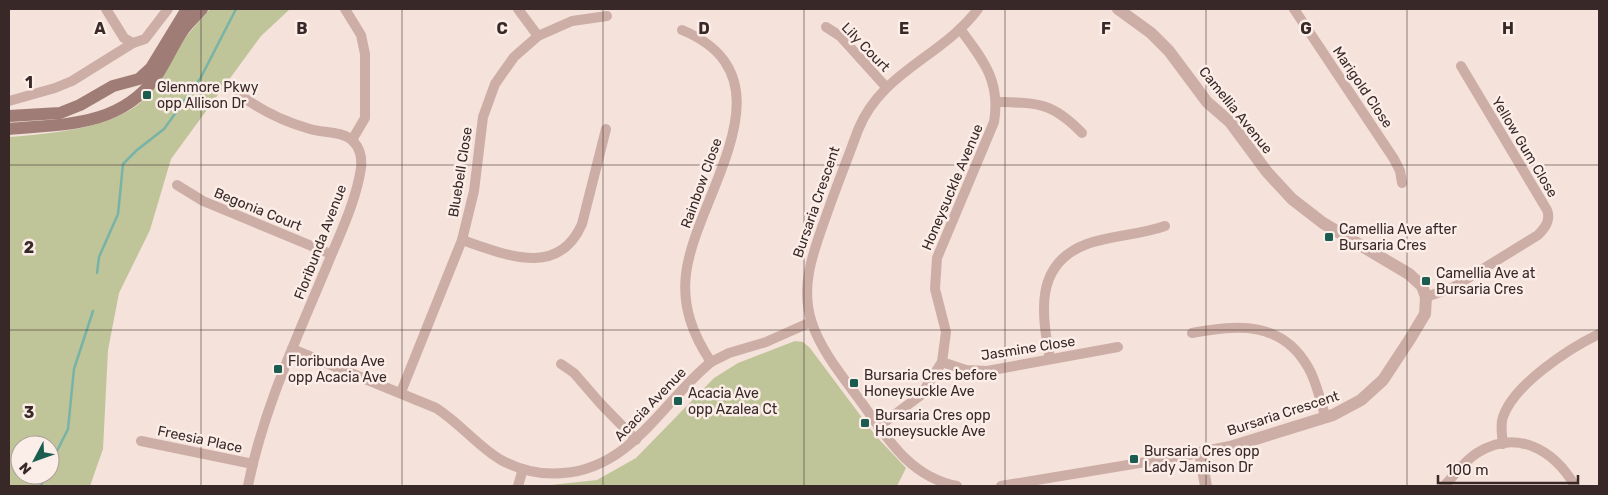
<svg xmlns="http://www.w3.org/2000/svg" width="1608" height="495" font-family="Rubik,sans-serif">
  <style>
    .green { fill: #c0c499; fill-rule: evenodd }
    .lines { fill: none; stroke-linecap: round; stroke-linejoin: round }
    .stream { stroke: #77b3a7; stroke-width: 2.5 }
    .minor { stroke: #cdaea6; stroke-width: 10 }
    .tertiary { stroke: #cdaea6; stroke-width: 12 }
    .secondary { stroke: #a07c77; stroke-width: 12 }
    .grid { fill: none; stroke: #382827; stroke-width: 1; stroke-opacity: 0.55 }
    .poi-dot { fill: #1a5d50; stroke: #fbede7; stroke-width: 2 }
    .labels { text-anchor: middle; stroke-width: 5; stroke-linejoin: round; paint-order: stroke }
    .street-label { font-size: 14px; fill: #382827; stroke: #fbede7 }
    .poi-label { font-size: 14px; fill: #382827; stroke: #fbede7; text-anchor: start }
    .grid-label { font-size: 16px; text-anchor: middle; font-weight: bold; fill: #382827; stroke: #fbede7; stroke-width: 5; stroke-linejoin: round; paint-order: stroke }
  </style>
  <rect width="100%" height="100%" fill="#f4e2db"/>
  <g class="green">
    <path d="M210 9H290L261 36 171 159 150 230 119 293 108 350 103 449 90 486H9V137C48 134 108 129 140 103 163 84 171 54 190 32 196 24 204 17 210 9ZM20 445H50V475H20Z"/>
    <path d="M795 341 803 342 810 348 875 435 906 468 897 486H542L597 480 636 458 714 378 738 363Z"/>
  </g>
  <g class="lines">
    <g class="stream">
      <path d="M97 273 99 257 118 214 123 164 137 150 164 129 200 79 236 9"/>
      <path d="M50 465 68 429 74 369 93 311"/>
      <path d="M41 486 45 475"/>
    </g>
    <g class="minor">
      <path d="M106 9 124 38 133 43 145 39 168 9"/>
      <path d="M518 9 538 36"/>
      <path d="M1294 9 1394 159 1400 171 1402 183"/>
      <path d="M826 27 840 36 886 87"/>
      <path d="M682 30C798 78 695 196 686 274 682 307 693 335 711 362"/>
      <path d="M239 94C260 110 285 122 310 129 323 133 341 131 352 140"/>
      <path d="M9 101 55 88 72 81 133 43"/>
      <path d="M997 102C1038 103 1052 102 1082 133"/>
      <path d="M177 185 203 201 331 254"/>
      <path d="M462 240C504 254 558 279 582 224L606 129"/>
      <path d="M1426 297 1452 288 1538 235C1545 228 1551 220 1547 210L1461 66"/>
      <path d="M1192 333C1237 325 1281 320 1308 367 1317 382 1320 401 1326 418"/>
      <path d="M292 349 436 408C460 423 477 446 501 460 520 470 542 475 563 473 632 468 663 401 711 362L729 353 766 342 811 322"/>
      <path d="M1050 359C1042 315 1033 264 1087 244 1112 235 1140 235 1165 226"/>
      <path d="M942 362 966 370 987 371 1118 347"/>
      <path d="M561 364 574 373 600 403 636 440"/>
      <path d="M401 392 462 240 474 191 483 117 495 84 514 57 538 36 572 21 607 16"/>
      <path d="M878 427 921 395 942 362 946 332 935 289 937 258 994 122C1001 81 983 60 960 29"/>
      <path d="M141 441 253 464"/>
      <path d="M1503 444C1502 435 1500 425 1503 417 1514 384 1570 348 1599 334"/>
      <path d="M248 486C263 410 296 340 326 268 339 236 356 202 361 168 362 156 360 148 352 140L365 118V54L361 35 345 9"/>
      <path d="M518 486 523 469"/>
      <path d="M957 486C915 478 892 446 869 413 850 385 823 356 812 323 798 283 817 243 830 205 839 180 849 155 858 130 882 71 942 57 978 9"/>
      <path d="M1001 486 1200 453"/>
      <path d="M1444 486C1455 475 1464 461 1477 453 1517 428 1554 450 1575 486"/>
    </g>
    <path class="tertiary" d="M1118 9 1151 33 1169 51 1207 102 1230 122 1267 172 1292 199 1323 223 1409 274 1422 286 1426 297 1425 314 1410 339 1383 380 1361 400 1333 415 1230 447 1200 453 1206 486"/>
    <g class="secondary">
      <path d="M9 116 60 113 80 105 113 86 139 79 151 68 187 9"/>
      <path d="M9 129C62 124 119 127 155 78 166 63 173 44 184 29 189 22 196 16 202 9"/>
    </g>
  </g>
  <path class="grid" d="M201 9V486M402 9V486M603 9V486M804 9V486M1005 9V486M1206 9V486M1407 9V486M9 165H1599M9 330H1599"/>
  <g class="poi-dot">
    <rect x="142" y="90" width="10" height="10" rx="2.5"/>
    <rect x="1324" y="232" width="10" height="10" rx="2.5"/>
    <rect x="1421" y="276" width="10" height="10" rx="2.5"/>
    <rect x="273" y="364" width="10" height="10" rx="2.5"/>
    <rect x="849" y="378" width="10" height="10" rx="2.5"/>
    <rect x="673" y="396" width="10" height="10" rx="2.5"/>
    <rect x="860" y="418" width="10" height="10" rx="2.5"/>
    <rect x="1129" y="454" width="10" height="10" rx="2.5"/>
  </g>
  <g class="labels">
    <g class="street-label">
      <text transform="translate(866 47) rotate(46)" y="5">Lily Court</text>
      <text transform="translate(1363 87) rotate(56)" y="5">Marigold Close</text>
      <text transform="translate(1236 110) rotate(51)" y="5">Camellia Avenue</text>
      <text transform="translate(1525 147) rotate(59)" y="5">Yellow Gum Close</text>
      <text transform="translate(460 172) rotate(-81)" y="5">Bluebell Close</text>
      <text transform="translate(701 183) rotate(-70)" y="5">Rainbow Close</text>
      <text transform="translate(952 187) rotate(-67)" y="5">Honeysuckle Avenue</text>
      <text transform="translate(816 202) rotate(-71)" y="5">Bursaria Crescent</text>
      <text transform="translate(258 209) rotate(22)" y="5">Begonia Court</text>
      <text transform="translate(320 242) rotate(-69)" y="5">Floribunda Avenue</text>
      <text transform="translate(1028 348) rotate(-9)" y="5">Jasmine Close</text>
      <text transform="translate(650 404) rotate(-46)" y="5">Acacia Avenue</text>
      <text transform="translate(1283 413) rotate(-18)" y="5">Bursaria Crescent</text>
      <text transform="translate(200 439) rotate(12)" y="5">Freesia Place</text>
    </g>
    <g class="poi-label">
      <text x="157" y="92">Glenmore Pkwy<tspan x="157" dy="16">opp Allison Dr</tspan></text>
      <text x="1339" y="234">Camellia Ave after<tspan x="1339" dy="16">Bursaria Cres</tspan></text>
      <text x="1436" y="278">Camellia Ave at<tspan x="1436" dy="16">Bursaria Cres</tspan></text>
      <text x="288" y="366">Floribunda Ave<tspan x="288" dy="16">opp Acacia Ave</tspan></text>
      <text x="864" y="380">Bursaria Cres before<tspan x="864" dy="16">Honeysuckle Ave</tspan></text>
      <text x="688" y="398">Acacia Ave<tspan x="688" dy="16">opp Azalea Ct</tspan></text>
      <text x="875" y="420">Bursaria Cres opp<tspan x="875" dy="16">Honeysuckle Ave</tspan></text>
      <text x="1144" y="456">Bursaria Cres opp<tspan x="1144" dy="16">Lady Jamison Dr</tspan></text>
    </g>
  </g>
  <g class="grid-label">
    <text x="100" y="34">A</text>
    <text x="302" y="34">B</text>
    <text x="502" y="34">C</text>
    <text x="704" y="34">D</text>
    <text x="904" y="34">E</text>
    <text x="1106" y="34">F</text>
    <text x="1306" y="34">G</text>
    <text x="1508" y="34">H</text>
    <text x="29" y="88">1</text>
    <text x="29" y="253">2</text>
    <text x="29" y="418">3</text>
  </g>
  <rect width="1608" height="495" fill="none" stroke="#382827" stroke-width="20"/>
  <g transform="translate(35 460) rotate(229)"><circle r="24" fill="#fbede7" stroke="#ad9e9a"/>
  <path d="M0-4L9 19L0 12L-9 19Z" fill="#1a5d50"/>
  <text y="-8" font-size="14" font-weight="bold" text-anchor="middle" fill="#382827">N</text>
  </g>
  <path d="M1438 475v8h140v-8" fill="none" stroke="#382827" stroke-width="2.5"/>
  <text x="1446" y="475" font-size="15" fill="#382827" stroke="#fbede7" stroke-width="4" paint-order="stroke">100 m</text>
</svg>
